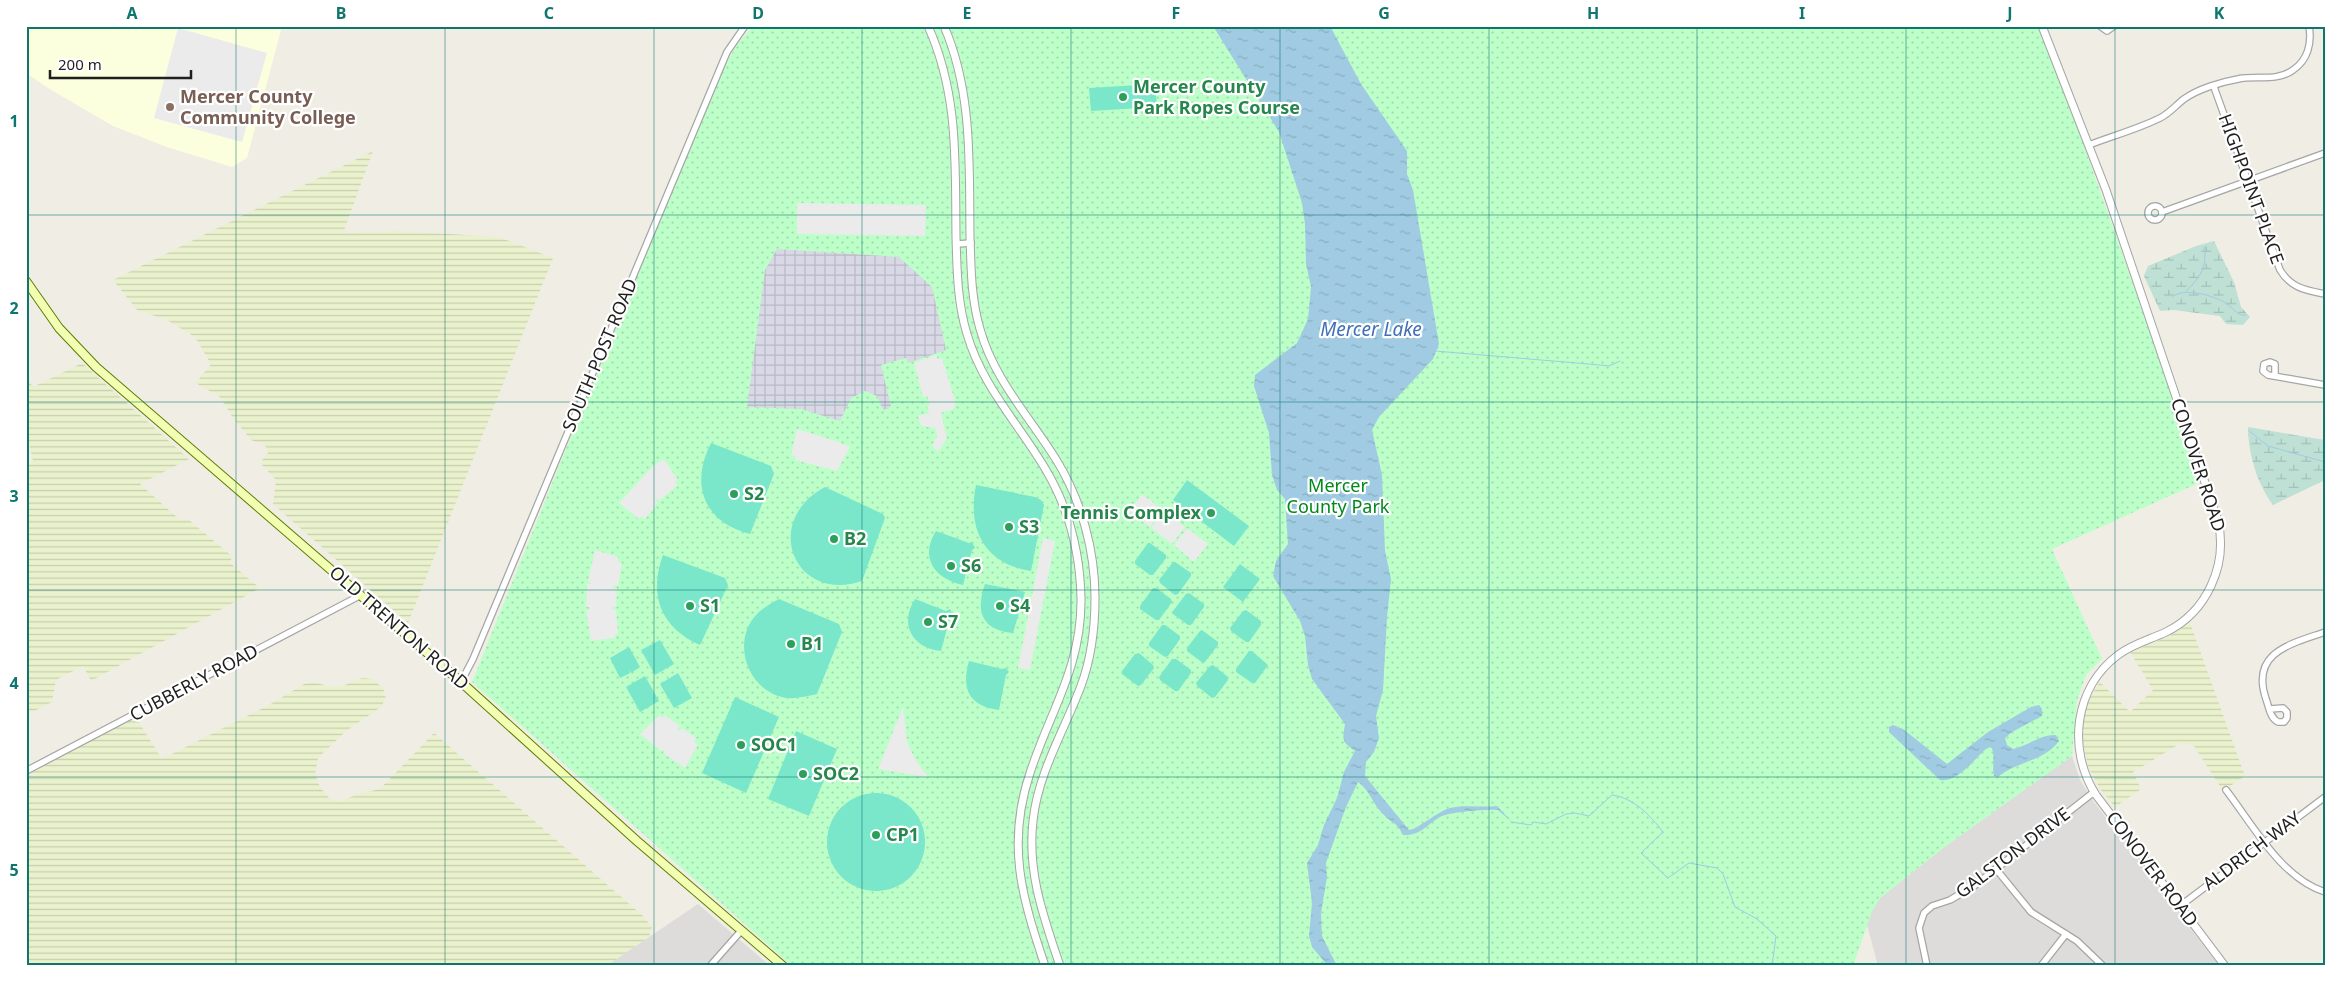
<svg xmlns="http://www.w3.org/2000/svg" width="2351" height="992" font-family="'Noto Sans',sans-serif">
  <style>
    .residential { fill: #dddcdb }
    .education { fill: #fbffde }
    .farmland { fill: url(#farmland-rules) }
    .wetland { fill: url(#wetland-marsh) }
    .park { fill: url(#park-dots) }
    .pitch { fill: #7ae7ca }
    .parking { fill: #ebebeb }
    .plaza { fill: url(#plaza-grid) }
    .water { fill: url(#water-ripples) }
    .lines { fill: none; stroke-linecap: round; stroke-linejoin: round }
    .stream { stroke: #a0cbe2; stroke-width: 1 }
    .minor-casing { stroke: #a6a6a6; stroke-width: 8 }
    .tertiary-casing { stroke: #a6a6a6; stroke-width: 9 }
    .secondary-casing { stroke: #5f7b00; stroke-width: 10 }
    .minor { stroke: #fff; stroke-width: 5.5 }
    .tertiary { stroke: #fff; stroke-width: 7 }
    .secondary { stroke: #f2ffb3; stroke-width: 8 }
    .grid { fill: none; stroke: #0f766e; stroke-width: 1; stroke-opacity: 0.55 }
    .leisure-dot { fill: #2e9e5b; stroke: #fff; stroke-width: 2 }
    .education-dot { fill: #8d6e63; stroke: #fff; stroke-width: 2 }
    .labels { text-anchor: middle; stroke-width: 4.5; stroke-linejoin: round; paint-order: stroke }
    .leisure-label { font-size: 18px; font-weight: bold; fill: #27864d; stroke: #fff; text-anchor: start }
    .education-label { font-size: 18px; font-weight: bold; fill: #785e54; stroke: #fff; text-anchor: start }
    .street-label { font-size: 18px; fill: #1f1f1f; stroke: #fff }
    .park-label { font-size: 18px; fill: #01881c; stroke: #fff }
    .water-label { font-size: 19px; font-style: italic; fill: #416fb8; stroke: #fff }
    .neatline { fill: none; stroke: #0f766e; stroke-width: 2 }
    .grid-label { font-size: 16px; text-anchor: middle; font-weight: bold; fill: #0f766e }
  </style>
  <defs>
    <pattern id="farmland-rules" width="6" height="5" patternUnits="userSpaceOnUse" patternTransform="scale(1.25)"><rect width="6" height="5" fill="#eaf1cd"/><path d="M0 2.5h6" fill="none" stroke="#c8ceb0"/></pattern>
    <pattern id="wetland-marsh" width="20" height="14" patternUnits="userSpaceOnUse" patternTransform="scale(1.25)"><rect width="20" height="14" fill="#bfe0d5"/><path d="M1 5h8M5 5V1M11 12h8M15 12V8" fill="none" stroke="#a4c0b6"/></pattern>
    <pattern id="park-dots" width="8" height="8" patternUnits="userSpaceOnUse" patternTransform="scale(1.25)"><rect width="8" height="8" fill="#bcffc9"/><path d="M2 2h.1M6 6h.1" fill="none" stroke="#a1daac" stroke-width="1.8" stroke-linecap="round"/></pattern>
    <pattern id="plaza-grid" width="8" height="8" patternUnits="userSpaceOnUse" patternTransform="scale(1.25)"><rect width="8" height="8" fill="#d9d8e6"/><path d="M0 4h8M4 0v8" fill="none" stroke="#bab9c5"/></pattern>
    <pattern id="water-ripples" width="26" height="14" patternUnits="userSpaceOnUse" patternTransform="scale(1.25)"><rect width="26" height="14" fill="#a0cbe2"/><path d="M2 4q2-2 4 0t4 0M15 11q2-2 4 0t4 0" fill="none" stroke="#89aec1"/></pattern>
  </defs>
  <rect width="100%" height="100%" fill="#f0eee4"/>
  <g class="residential">
    <path d="M2072 756 2080 780 2094 802 2219 966H1878L1867 925 1872 911 1880 898 1947 845Z"/>
    <path d="M698 904 770 966H606Z"/>
  </g>
  <path class="education" d="M26 26H282L247 158 232 167 167 147 113 126 48 88 26 73Z"/>
  <g class="farmland">
    <path d="M373 151 343 233 400 231 499 237 553 258 408 623 273 504 276 480 260 463 268 453 265 445 251 440 233 418 220 397 196 383 211 364 195 337 167 320 137 310 113 280Z"/>
    <path d="M82 363 189 459 140 484 180 520 188 519 233 557 229 562 260 588 91 681 83 666 56 680 52 702 26 715V464L33 461 26 430V377L33 387Z"/>
    <path d="M2190 623 2245 776 2223 791 2194 746 2181 743 2133 772 2141 789 2115 807 2100 789 2088 766 2083 743V720L2088 700 2100 682 2130 712 2153 690 2130 652 2160 640Z"/>
    <path d="M362 678 372 679 383 688 386 698 381 707 346 731 318 758 315 774 320 787 330 799 341 801 358 794 380 789 434 733 643 916 652 927 649 937 606 966H26V774L135 716 162 759 269 705 304 684 314 682 330 687 343 686Z"/>
  </g>
  <g class="wetland">
    <path d="M2214 241 2234 282 2241 307 2250 317 2243 325 2226 324 2220 316 2174 310 2160 311 2144 276 2148 266 2196 246Z"/>
    <path d="M2248 427 2325 440V480L2273 505C2257 484 2248 453 2248 427Z"/>
  </g>
  <path class="park" d="M753 26H2039L2068 101 2203 481 2052 549 2102 659 2086 675 2077 701 2072 756 1947 845 1880 898 1872 911 1853 966H792L472 682 595 377 723 69 736 46Z"/>
  <g class="pitch">
    <path d="M1155 84 1157 107 1091 111 1089 88Z"/>
    <path d="M711 443 771 466 774 474 750 534C703 522 690 484 711 443Z"/>
    <path d="M1187 480 1249 526 1234 546 1173 500Z"/>
    <path d="M976 485 1035 497 1041 500 1044 505 1031 571C984 564 967 529 976 485Z"/>
    <path d="M825 487 883 514 885 518 862 581C794 604 761 521 825 487Z"/>
    <path d="M936 531 969 543 972 542 975 548 972 550 963 585C935 579 919 558 936 531Z"/>
    <path d="M1148 543H1150L1166 555V558L1153 575H1150L1135 564V561Z"/>
    <path d="M663 555 725 578 728 585 700 645C661 628 648 595 663 555Z"/>
    <path d="M1173 562H1175L1191 573V576L1178 594 1175 595 1160 583 1159 580Z"/>
    <path d="M1240 564 1260 579 1243 602 1223 587Z"/>
    <path d="M985 584 1025 592 1013 633C982 630 975 612 985 584Z"/>
    <path d="M1153 588H1156L1171 599 1172 602 1159 620H1156L1140 609V606Z"/>
    <path d="M1189 593 1204 604V607L1191 625H1188L1173 614V611L1186 594Z"/>
    <path d="M779 599 839 624 842 632 817 694C807 696 797 699 786 698 752 693 732 650 752 620 759 610 768 605 779 599Z"/>
    <path d="M915 599 946 611 950 609 953 614 950 617 941 651C912 648 899 624 915 599Z"/>
    <path d="M1246 610 1261 621V625L1249 642H1246L1231 631 1230 628 1243 611Z"/>
    <path d="M1162 625H1165L1180 636V639L1168 656 1165 657 1149 646V643Z"/>
    <path d="M1202 630 1218 642V645L1205 662 1203 663 1187 651V648L1200 631Z"/>
    <path d="M660 640 674 664 655 675 641 650Z"/>
    <path d="M629 647 640 667 631 673 629 670 630 673 620 678 610 658Z"/>
    <path d="M1249 651H1252L1268 665 1255 683H1252L1236 672V669Z"/>
    <path d="M1139 653 1153 665 1154 668 1141 685 1138 686 1122 674V671L1135 654Z"/>
    <path d="M1172 659H1176L1191 670V673L1178 691H1175L1160 680 1159 677Z"/>
    <path d="M969 661 1002 669 1006 668 1009 672 1006 675 999 710C969 706 961 689 969 661Z"/>
    <path d="M1213 665 1228 677V680L1215 697 1212 698 1197 686 1196 683 1210 666Z"/>
    <path d="M678 673 692 698 674 708 660 684Z"/>
    <path d="M645 676 659 701 640 712 626 687Z"/>
    <path d="M735 697 779 717 746 793 702 773Z"/>
    <path d="M796 731 837 749 809 816 768 799Z"/>
    <circle cx="876" cy="842" r="49"/>
  </g>
  <g class="parking">
    <path d="M178 28 267 53 242 142 154 118Z"/>
    <path d="M797 203 926 205 925 236 797 234Z"/>
    <path d="M936 355 938 359 942 358 956 404 953 409 941 413 947 438 938 452 932 445 937 437 935 428 921 426 918 416 929 413 927 406 930 405 927 396 923 397 914 363Z"/>
    <path d="M797 429 836 441 850 447 837 471 795 460 796 456 791 455Z"/>
    <path d="M664 459 678 480 675 482 678 485 659 501 656 498 655 500 658 503 645 519 641 516 639 519 619 503 653 466Z"/>
    <path d="M1142 494 1163 510 1150 527 1129 512Z"/>
    <path d="M1164 511 1185 527 1172 544 1151 528Z"/>
    <path d="M1187 528 1208 544 1194 562 1174 545Z"/>
    <path d="M1043 538 1055 541 1030 670 1018 668Z"/>
    <path d="M595 550 618 557V562L622 563 618 586 614 585 613 588H617L616 607H612V609L616 610 618 634 615 635V638L591 641 586 610H590V607H586L587 584H592L588 581Z"/>
    <path d="M903 707 907 742 915 759 928 777 878 769Z"/>
    <path d="M659 715 662 718 665 715 680 726 677 730 679 731 682 728 696 738 694 742 698 745 685 768 663 753 665 749 661 751 640 734Z"/>
  </g>
  <path class="plaza" d="M777 249 899 257 932 287 946 350 908 363 906 358 881 365 891 407 883 410 877 396 865 391 851 398 840 421 801 409 747 407 765 270Z"/>
  <g class="water">
    <path d="M1213 26H1330L1361 84 1407 151V174L1413 190 1439 344 1433 359 1379 417 1372 430 1382 475 1385 551 1391 579 1387 617 1383 690 1376 716 1379 738 1374 752 1366 762 1365 776 1409 830C1417 830 1438 811 1450 808 1465 804 1482 808 1497 806L1512 822 1498 810C1488 809 1448 812 1440 817 1427 824 1421 836 1403 835 1397 823 1394 824 1385 816 1374 807 1370 790 1358 782L1346 807 1326 863 1327 877 1321 913 1322 936 1337 966H1328L1312 947 1309 936 1312 903 1307 863 1318 845 1324 825 1337 798 1344 772 1355 751C1342 741 1342 742 1345 724L1312 679 1308 665 1305 636 1300 621 1273 576 1276 561 1288 544 1285 499 1277 490 1272 475 1269 433 1254 386 1255 375 1297 343 1308 319 1311 287 1306 264 1305 224 1302 203 1279 132Z"/>
    <path d="M2039 705 2042 709V716L2012 732 2005 738 2007 745 2013 749C2028 746 2041 734 2056 735L2059 741C2045 761 2015 762 1998 777L1994 776C1992 767 1995 758 1992 748L1988 747C1975 758 1958 783 1940 780L1889 732V727L1893 725 1903 729 1947 764 1988 732 2031 707Z"/>
  </g>
  <g class="lines">
    <g class="stream">
      <path d="M2186 291C2200 278 2208 266 2204 247"/>
      <path d="M2172 297C2184 287 2211 295 2224 302 2232 306 2237 317 2246 315"/>
      <path d="M1435 351 1600 365 1609 366 1620 361"/>
      <path d="M2249 431 2268 446 2325 462"/>
      <path d="M1511 822 1531 825 1534 822 1546 824 1566 814 1575 813 1589 816 1612 795C1634 798 1650 815 1663 832L1641 853 1668 878 1689 863 1717 868 1723 874 1735 907 1757 919 1776 936 1772 966"/>
    </g>
    <g class="minor-casing">
      <g id="minor">
        <path d="M2100 26 2107 31 2114 26"/>
        <path d="M2214 87 2280 270C2291 288 2305 290 2325 294"/>
        <path d="M2089 145C2112 136 2138 129 2160 118 2170 113 2176 105 2184 99 2198 89 2221 82 2238 79 2256 75 2277 82 2293 70 2308 60 2312 43 2309 26"/>
        <circle cx="2155" cy="213" r="7"/>
        <path d="M2162 212 2325 153"/>
        <path d="M957 244 971 243"/>
        <path d="M2275 376V364L2270 362 2264 364 2263 371 2268 375 2325 385"/>
        <path d="M461 682 473 659 727 52 745 26"/>
        <path d="M2270 709 2283 708 2287 712V718L2284 722H2278C2270 718 2269 707 2266 699 2250 652 2291 644 2325 632"/>
        <path d="M26 771 361 595"/>
        <path d="M2226 790C2253 825 2281 878 2325 892"/>
        <path d="M1996 869 2031 912 2077 941 2103 966"/>
        <path d="M2180 906 2325 797"/>
        <path d="M710 966 741 931"/>
        <path d="M1927 966 1919 928 1924 913 1932 906 1950 900 1974 886 2094 792"/>
        <path d="M2041 966 2066 934"/>
      </g>
    </g>
    <g class="tertiary-casing">
      <g id="tertiary">
        <path d="M928 26C959 95 955 162 956 236 957 269 957 301 967 334 982 386 1019 424 1046 470 1069 509 1080 553 1081 598 1082 667 1050 711 1030 773 1006 845 1022 897 1045 966"/>
        <path d="M944 26C973 93 969 165 970 236 971 268 971 298 980 329 994 380 1030 417 1057 461 1082 502 1095 551 1095 598 1095 628 1091 659 1081 686 1064 731 1038 773 1033 821 1027 873 1044 918 1060 966"/>
        <path d="M2042 26 2106 190 2218 521C2228 565 2207 612 2166 632 2149 640 2132 644 2118 655 2074 688 2067 750 2096 795L2225 966"/>
      </g>
    </g>
    <g class="secondary-casing">
      <path id="secondary" d="M26 281 59 328 96 367 461 682 637 841 783 966"/>
    </g>
    <use href="#minor" class="minor"/>
    <use href="#tertiary" class="tertiary"/>
    <use href="#secondary" class="secondary"/>
  </g>
  <path class="grid" d="M236 26V966M445 26V966M654 26V966M862 26V966M1071 26V966M1280 26V966M1489 26V966M1697 26V966M1906 26V966M2115 26V966M26 215H2325M26 402H2325M26 590H2325M26 777H2325"/>
  <g class="leisure-dot">
    <circle cx="1123" cy="97" r="5"/>
    <circle cx="734" cy="494" r="5"/>
    <circle cx="1211" cy="513" r="5"/>
    <circle cx="1009" cy="527" r="5"/>
    <circle cx="834" cy="539" r="5"/>
    <circle cx="951" cy="566" r="5"/>
    <circle cx="690" cy="606" r="5"/>
    <circle cx="1000" cy="606" r="5"/>
    <circle cx="928" cy="622" r="5"/>
    <circle cx="791" cy="644" r="5"/>
    <circle cx="741" cy="745" r="5"/>
    <circle cx="803" cy="774" r="5"/>
    <circle cx="876" cy="835" r="5"/>
  </g>
  <circle class="education-dot" cx="170" cy="107" r="5"/>
  <g class="labels">
    <g class="leisure-label">
      <text x="1133" y="93">Mercer County<tspan x="1133" dy="21">Park Ropes Course</tspan></text>
      <text x="744" y="500">S2</text>
      <text x="1201" y="519" text-anchor="end">Tennis Complex</text>
      <text x="1019" y="533">S3</text>
      <text x="844" y="545">B2</text>
      <text x="961" y="572">S6</text>
      <text x="700" y="612">S1</text>
      <text x="1010" y="612">S4</text>
      <text x="938" y="628">S7</text>
      <text x="801" y="650">B1</text>
      <text x="751" y="751">SOC1</text>
      <text x="813" y="780">SOC2</text>
      <text x="886" y="841">CP1</text>
    </g>
    <g class="education-label">
      <text x="180" y="103">Mercer County<tspan x="180" dy="21">Community College</tspan></text>
    </g>
    <g class="street-label">
      <text transform="translate(2251 189) rotate(70)" y="6">HIGHPOINT PLACE</text>
      <text transform="translate(600 355) rotate(-67)" y="6">SOUTH POST ROAD</text>
      <text transform="translate(2198 465) rotate(72)" y="6">CONOVER ROAD</text>
      <text transform="translate(399 628) rotate(41)" y="6">OLD TRENTON ROAD</text>
      <text transform="translate(194 683) rotate(-28)" y="6">CUBBERLY ROAD</text>
      <text transform="translate(2252 851) rotate(-37)" y="6">ALDRICH WAY</text>
      <text transform="translate(2013 853) rotate(-37)" y="6">GALSTON DRIVE</text>
      <text transform="translate(2152 869) rotate(53)" y="6">CONOVER ROAD</text>
    </g>
    <g class="park-label">
      <text x="1338" y="492">Mercer<tspan x="1338" dy="21">County Park</tspan></text>
    </g>
    <g class="water-label">
      <text x="1371" y="336">Mercer Lake</text>
    </g>
  </g>
  <rect width="2351" height="992" fill="none" stroke="#ffffff" stroke-width="55"/>
  <path d="M50 70v8h141v-8" fill="none" stroke="#1f1f1f" stroke-width="2.5"/>
  <text x="58" y="70" font-size="15" fill="#1f1f1f" stroke="#ffffff" stroke-width="4" paint-order="stroke">200 m</text>
  <rect x="28" y="28" width="2296" height="936" class="neatline"/>
  <g class="grid-label">
    <text x="132" y="19">A</text>
    <text x="341" y="19">B</text>
    <text x="549" y="19">C</text>
    <text x="758" y="19">D</text>
    <text x="967" y="19">E</text>
    <text x="1176" y="19">F</text>
    <text x="1384" y="19">G</text>
    <text x="1593" y="19">H</text>
    <text x="1802" y="19">I</text>
    <text x="2010" y="19">J</text>
    <text x="2219" y="19">K</text>
    <text x="14" y="127">1</text>
    <text x="14" y="314">2</text>
    <text x="14" y="502">3</text>
    <text x="14" y="689">4</text>
    <text x="14" y="876">5</text>
  </g>
</svg>
